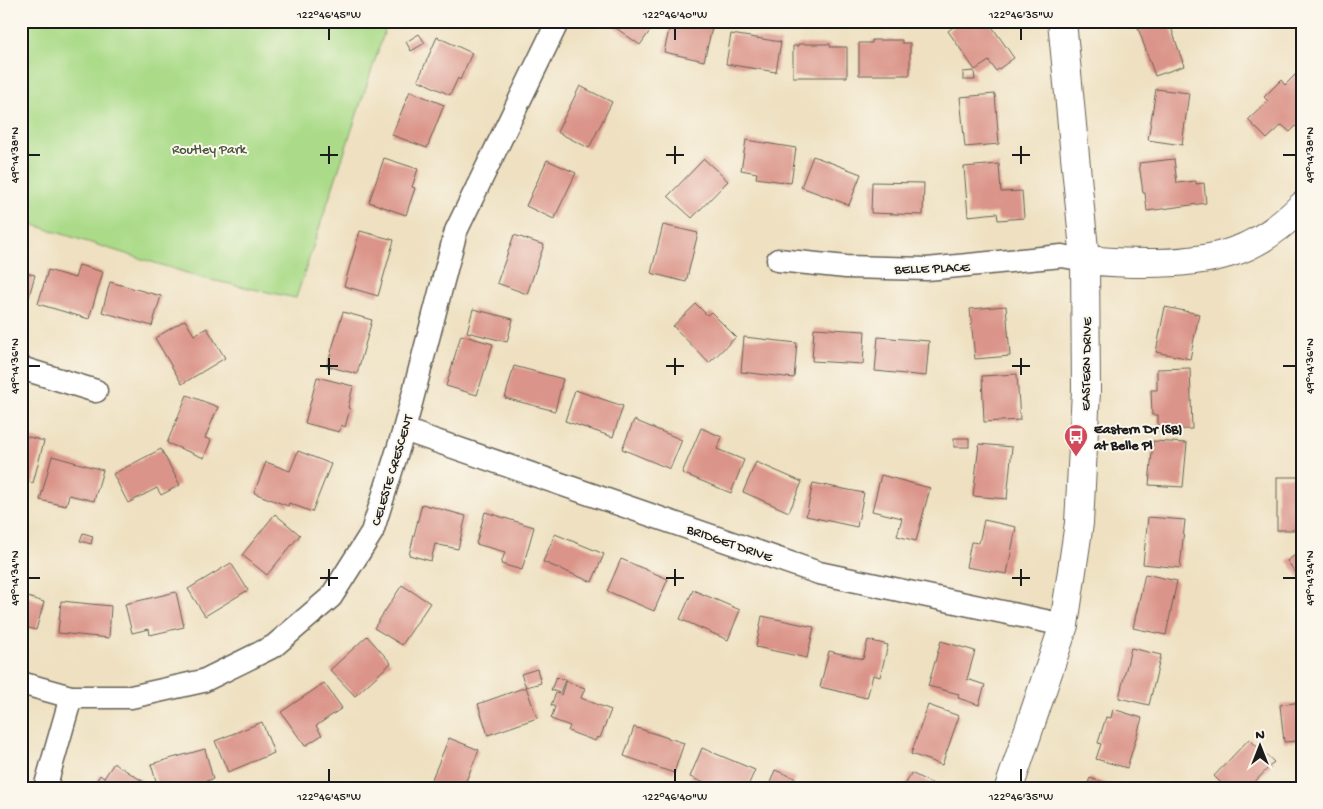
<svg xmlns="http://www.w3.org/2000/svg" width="1323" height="809" font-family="'Gochi Hand',sans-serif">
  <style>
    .green { fill: #abdb89; stroke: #647c52 }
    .building { fill: #db9489 }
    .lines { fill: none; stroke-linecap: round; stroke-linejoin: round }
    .street-casing { stroke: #666155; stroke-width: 25 }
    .secondary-casing { stroke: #666155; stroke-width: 30 }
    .street { stroke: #fff; stroke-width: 22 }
    .secondary { stroke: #fff; stroke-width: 28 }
    .ticks { fill: none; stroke: #1c1c1c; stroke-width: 2 }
    .labels { text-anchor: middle; stroke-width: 4; stroke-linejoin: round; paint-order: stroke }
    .park-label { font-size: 14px; fill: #47553d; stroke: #fbf7ec }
    .street-label { font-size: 14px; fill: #1c1c1c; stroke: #fbf7ec }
    .poi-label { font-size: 14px; font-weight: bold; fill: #1c1c1c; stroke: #fbf7ec; text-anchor: start }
    .neatline { fill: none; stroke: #1c1c1c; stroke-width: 2 }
    .ticks-label { font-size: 12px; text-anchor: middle; fill: #1c1c1c }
  </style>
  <rect width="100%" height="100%" fill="#fbf7ec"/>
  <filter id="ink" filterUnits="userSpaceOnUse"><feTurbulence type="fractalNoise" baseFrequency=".02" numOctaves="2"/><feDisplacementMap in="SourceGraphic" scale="10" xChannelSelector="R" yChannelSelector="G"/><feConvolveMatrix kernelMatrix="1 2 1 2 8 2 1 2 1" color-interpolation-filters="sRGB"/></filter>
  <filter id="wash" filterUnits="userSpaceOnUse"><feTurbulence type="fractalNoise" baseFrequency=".0096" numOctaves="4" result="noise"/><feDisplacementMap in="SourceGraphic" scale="20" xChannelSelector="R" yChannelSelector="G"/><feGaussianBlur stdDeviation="1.12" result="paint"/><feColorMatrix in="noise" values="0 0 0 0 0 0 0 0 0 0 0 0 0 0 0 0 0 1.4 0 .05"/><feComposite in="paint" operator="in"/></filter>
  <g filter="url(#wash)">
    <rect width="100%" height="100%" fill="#eee0c0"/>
    <path class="green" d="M21 21H388L296 298 206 279 21 221Z"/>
    <g id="blocks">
      <g class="building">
        <path d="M606 21H657L640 45Z"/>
        <path d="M671 21H683L712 28 704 61 664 52Z"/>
        <path d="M961 21H988L1014 58 996 71 989 61 975 70 948 31Z"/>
        <path d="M1158 21H1169L1184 66 1155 76 1138 28Z"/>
        <path d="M419 34 425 43 411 51 406 42Z"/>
        <path d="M731 34 781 42 776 72 726 64Z"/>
        <path d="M437 37 472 53 460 80 458 78 450 95 418 80Z"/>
        <path d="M872 40H902V43H910V75H859V43H872Z"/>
        <path d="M798 44H830V47H847V77H793V46H798Z"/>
        <path d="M974 71 975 80H963V72Z"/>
        <path d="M1297 73 1302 78V120L1290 132 1282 125 1267 139 1248 120 1268 101 1264 97 1281 80 1285 85Z"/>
        <path d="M580 86 612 102 589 148 557 132Z"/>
        <path d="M1156 89 1189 93 1182 145 1148 140Z"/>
        <path d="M410 91 444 105 427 148 392 135Z"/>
        <path d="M995 94 999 144 965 147 960 97Z"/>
        <path d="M746 140 796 148 791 183 756 178 757 173 741 170Z"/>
        <path d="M813 156 861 174 849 205 801 187Z"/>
        <path d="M384 158 418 169 412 187 415 188 406 215 369 202Z"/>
        <path d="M704 159 728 181 692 218 668 196Z"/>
        <path d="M1174 159 1177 183 1196 181V184L1204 183 1206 203 1147 211 1145 193H1143L1139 163Z"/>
        <path d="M547 160 576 173 554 219 526 206Z"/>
        <path d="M999 164 1001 192 1022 191 1024 218 998 220 997 213 968 216 964 167Z"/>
        <path d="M872 182 924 183 923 215 871 213Z"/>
        <path d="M663 225 698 233 686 282 651 273Z"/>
        <path d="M360 231 394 240 378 296 344 286Z"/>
        <path d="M514 235 544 245 527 294 497 283Z"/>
        <path d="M79 265 103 272 89 319 38 304 48 270 75 278Z"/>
        <path d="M21 272 35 275 26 307 21 305Z"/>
        <path d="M110 282 161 296 152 326 102 312Z"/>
        <path d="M696 304 707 315 711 312 736 337 709 363 673 326Z"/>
        <path d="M1006 306 1010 356 975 359 970 309Z"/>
        <path d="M1165 307 1199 314 1190 359 1156 352Z"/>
        <path d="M473 309 513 319 507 342 467 332Z"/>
        <path d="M343 312 372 320 357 374 327 366Z"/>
        <path d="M185 320 194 335 207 328 225 358 182 384 155 338Z"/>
        <path d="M814 328 865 331 863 364 812 361Z"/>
        <path d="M461 335 493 344 477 395 446 386Z"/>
        <path d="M744 337 797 343 794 378 741 372Z"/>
        <path d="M878 337 929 341 926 376 875 371Z"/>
        <path d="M514 366 563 379 555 411 505 398Z"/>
        <path d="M1190 368 1192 429 1158 430V415H1152L1151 390H1157V369Z"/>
        <path d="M1017 374 1020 420 984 422 982 376Z"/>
        <path d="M317 377 353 386 348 408 350 409 345 427 341 425 339 432 305 423Z"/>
        <path d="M575 390 623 406 613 437 565 421Z"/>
        <path d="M187 395 218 407 205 438 211 440 204 458 167 443Z"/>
        <path d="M1299 406H1302V451H1298Z"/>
        <path d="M634 420 682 440 670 469 622 449Z"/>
        <path d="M701 428 722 437 717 449 744 460 731 493 682 473Z"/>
        <path d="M21 435 44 441 33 483 21 480Z"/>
        <rect x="954" y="438" width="15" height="9"/>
        <path d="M1153 441 1187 443 1183 487 1149 485Z"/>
        <path d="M979 444 1012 447 1007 499 973 496Z"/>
        <path d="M161 449 180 485 161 495 157 488 128 503 113 474Z"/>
        <path d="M298 451 331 464 312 512 289 503 288 506 254 493 266 462 290 471Z"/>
        <path d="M52 456 103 470 94 501 69 495 66 506 40 500Z"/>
        <path d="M756 462 802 482 789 512 743 492Z"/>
        <path d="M881 475 930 488 916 541 897 536 902 518 872 511Z"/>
        <rect x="1277" y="477" width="25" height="53"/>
        <path d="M813 483 864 493 857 527 806 516Z"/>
        <path d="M422 504 466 516 458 549 435 544 431 561 409 555Z"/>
        <path d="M485 512 534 527 522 570 501 564 505 552 476 544Z"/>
        <path d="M275 514 300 535 267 575 242 555Z"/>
        <path d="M1148 517 1185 520 1180 568 1143 564Z"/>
        <path d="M984 520 1016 527 1007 574 966 567 971 542 979 543Z"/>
        <path d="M83 533 93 536 91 544 80 541Z"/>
        <path d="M555 534 604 554 592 582 543 562Z"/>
        <path d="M1302 550V581L1287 561Z"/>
        <path d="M621 559 668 579 654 611 607 591Z"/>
        <path d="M231 563 248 590 205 616 188 589Z"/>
        <path d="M1145 574 1177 581 1166 635 1133 628Z"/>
        <path d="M402 585 430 603 402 645 374 628Z"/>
        <path d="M693 590 740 610 728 640 680 619Z"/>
        <path d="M176 592 184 627 150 635 149 629 132 633 125 604Z"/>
        <path d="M21 595 44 602 36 630 21 626Z"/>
        <path d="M61 601 111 606 109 638 58 633Z"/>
        <path d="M762 616 814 627 807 658 756 647Z"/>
        <path d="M367 636 391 663 355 696 330 670Z"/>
        <path d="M868 640 888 645 880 677 873 675 867 698 820 687 829 651 863 659Z"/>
        <path d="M941 641 975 651 967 679 985 685 979 705 958 698 959 694 928 686Z"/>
        <path d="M1131 648 1161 655 1149 705 1119 698Z"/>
        <path d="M537 669 541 683 526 687 521 674Z"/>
        <path d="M556 677 565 680 560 693 551 690Z"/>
        <path d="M566 681 585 688 581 698 611 710 600 738 597 737 595 741 568 731 570 726 551 719 555 707 551 705 556 693 561 695Z"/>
        <path d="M324 683 342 708 316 726 322 735 305 746 281 712Z"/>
        <path d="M526 687 537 718 488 735 478 704Z"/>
        <path d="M1301 702 1302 745 1298 746V741L1284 742 1280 705Z"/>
        <path d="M928 705 959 716 942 765 911 754Z"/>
        <path d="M1113 709 1142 718 1127 768 1096 759 1101 744 1098 743 1106 717 1111 718Z"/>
        <path d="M262 722 274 753 228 772 215 741Z"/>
        <path d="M634 727 684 743 674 773 624 756Z"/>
        <path d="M449 738 479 750 463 788H434L429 786Z"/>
        <path d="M1249 739 1274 762 1249 788H1226L1214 776Z"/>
        <path d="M702 748 755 770 747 788H710L711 786 690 777Z"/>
        <path d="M205 749 213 779 182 788H158L151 764Z"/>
        <path d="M114 763 144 782 140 788H92L100 775 104 778Z"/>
        <path d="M775 770 795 778 791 788H768Z"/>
        <path d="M911 773 941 788H904Z"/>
        <path d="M1090 778 1117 787V788H1086Z"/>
      </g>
    </g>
  </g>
  <g filter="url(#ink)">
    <use href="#blocks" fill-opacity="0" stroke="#666155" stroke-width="1"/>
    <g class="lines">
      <g class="street-casing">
        <g id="street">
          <path d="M778 260 846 267 927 269 1062 256 1085 260"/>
          <path d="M21 368 96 391"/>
          <path d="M404 430 819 573 1064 625"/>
          <path d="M21 683 71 697H131L203 681 274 646 331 597 372 532 404 430 456 231 558 21"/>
          <path d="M45 788 71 697"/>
        </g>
      </g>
      <g class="secondary-casing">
        <g id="secondary">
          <path d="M1085 260C1128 264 1187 266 1229 253 1257 245 1281 227 1302 206"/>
          <path d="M1009 788 1064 625 1079 523 1086 391 1085 260 1062 21"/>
        </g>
      </g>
      <use href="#street" class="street"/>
      <use href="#secondary" class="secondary"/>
    </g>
  </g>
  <path class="ticks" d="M329 28V40M675 28V40M1021 28V40M329 146V164M675 146V164M1021 146V164M28 155H40M320 155H338M666 155H684M1012 155H1030M1283 155H1296M329 358V375M675 358V375M1021 358V375M28 366H40M320 366H338M666 366H684M1012 366H1030M1283 366H1296M329 569V586M675 569V586M1021 569V586M28 578H40M320 578H338M666 578H684M1012 578H1030M1283 578H1296M329 769V782M675 769V782M1021 769V782"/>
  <defs>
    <g id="bus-pin" transform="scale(1.25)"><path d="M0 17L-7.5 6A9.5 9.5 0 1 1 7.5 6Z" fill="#d1495b" stroke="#fbf7ec"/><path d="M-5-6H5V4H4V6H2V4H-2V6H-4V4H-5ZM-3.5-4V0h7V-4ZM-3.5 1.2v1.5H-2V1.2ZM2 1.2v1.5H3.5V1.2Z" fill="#fff"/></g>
  </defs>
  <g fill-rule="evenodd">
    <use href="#bus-pin" x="1076" y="436"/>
  </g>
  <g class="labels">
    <g class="park-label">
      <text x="209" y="153">Routley Park</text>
    </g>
    <g class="street-label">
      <text transform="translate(932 267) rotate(-2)" y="5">BELLE PLACE</text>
      <text transform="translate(1085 364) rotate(-89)" y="5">EASTERN DRIVE</text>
      <text transform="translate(391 470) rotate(-73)" y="5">CELESTE CRESCENT</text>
      <text transform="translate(730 542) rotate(19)" y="5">BRIDGET DRIVE</text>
    </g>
    <g class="poi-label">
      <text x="1094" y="433">Eastern Dr (SB)<tspan x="1094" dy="16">at Belle Pl</tspan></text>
    </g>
  </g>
  <rect width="1323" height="809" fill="none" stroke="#fbf7ec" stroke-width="55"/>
  <g transform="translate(1260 746)" stroke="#fbf7ec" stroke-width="4" paint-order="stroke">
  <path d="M0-4L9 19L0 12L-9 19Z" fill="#1c1c1c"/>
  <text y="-8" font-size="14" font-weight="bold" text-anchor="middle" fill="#1c1c1c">N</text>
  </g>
  <rect x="28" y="28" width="1268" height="754" class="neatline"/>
  <g class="ticks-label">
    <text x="329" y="18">122°46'45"W</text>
    <text x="675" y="18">122°46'40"W</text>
    <text x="1021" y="18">122°46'35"W</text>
    <text transform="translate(14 155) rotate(-90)" y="4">49°14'38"N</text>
    <text transform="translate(1309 155) rotate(-90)" y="4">49°14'38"N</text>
    <text transform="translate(14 366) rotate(-90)" y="4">49°14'36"N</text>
    <text transform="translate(1309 366) rotate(-90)" y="4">49°14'36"N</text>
    <text transform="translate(14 578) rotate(-90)" y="4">49°14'34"N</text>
    <text transform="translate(1309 578) rotate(-90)" y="4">49°14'34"N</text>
    <text x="329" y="800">122°46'45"W</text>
    <text x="675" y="800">122°46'40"W</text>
    <text x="1021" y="800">122°46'35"W</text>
  </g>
</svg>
